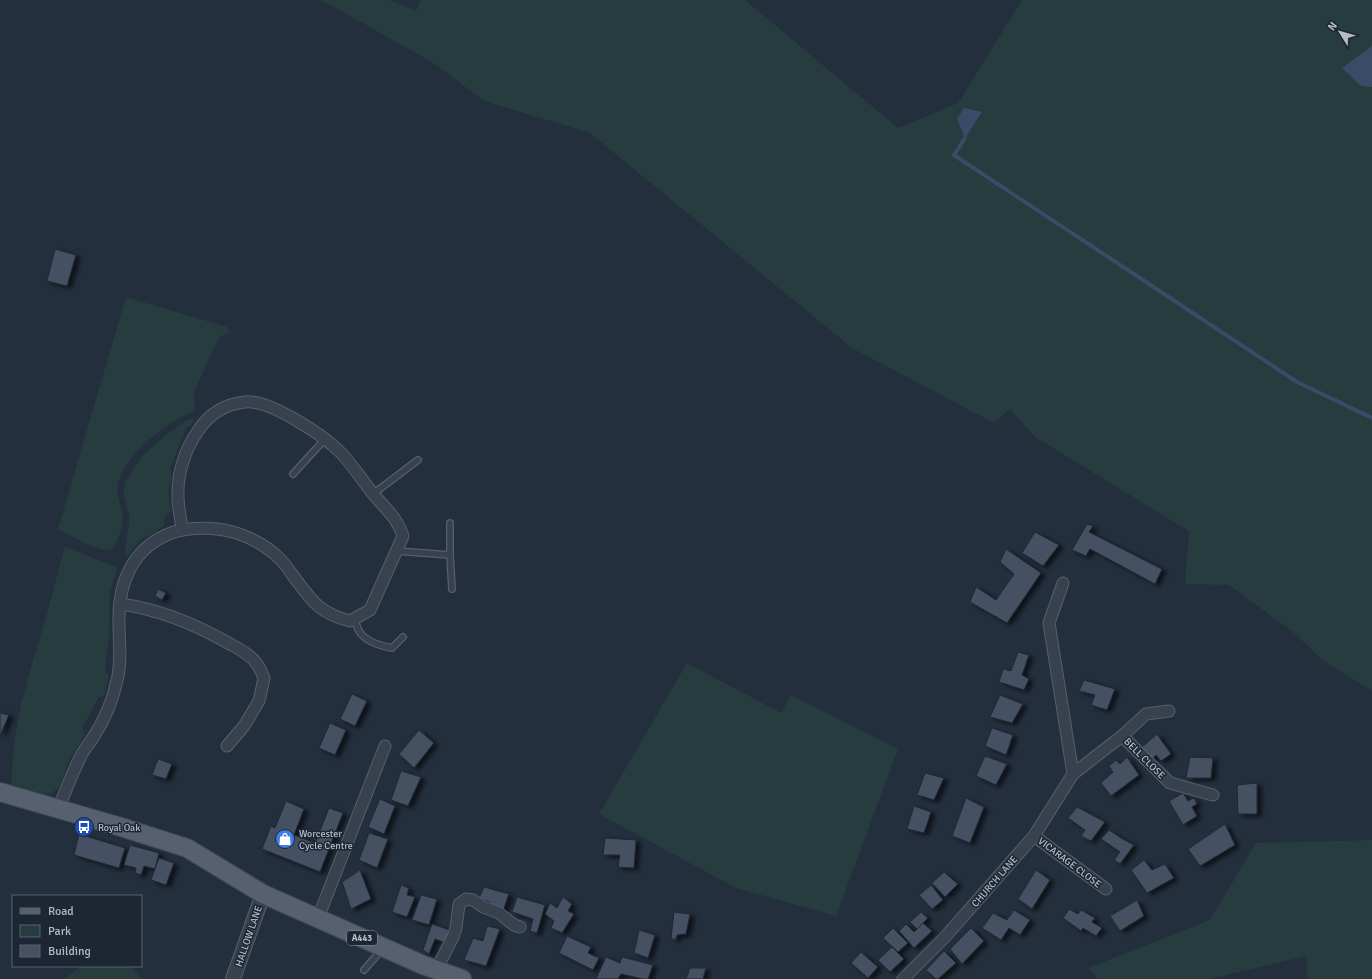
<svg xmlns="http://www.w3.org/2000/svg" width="1372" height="979" font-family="Signika,sans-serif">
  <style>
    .green { fill: #263c3f }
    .water { fill: #394c67 }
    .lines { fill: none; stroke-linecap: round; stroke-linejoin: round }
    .stream { stroke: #394c67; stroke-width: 4 }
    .building { fill: #455162; stroke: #1f2835; filter: url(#shadow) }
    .service-casing { stroke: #565f6c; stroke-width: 8 }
    .minor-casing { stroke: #565f6c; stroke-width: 13 }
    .tertiary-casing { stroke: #565f6c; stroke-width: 16 }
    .primary-casing { stroke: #414a57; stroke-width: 20 }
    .service { stroke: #38414e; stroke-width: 5.5 }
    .minor { stroke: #38414e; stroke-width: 11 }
    .tertiary { stroke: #38414e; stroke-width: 14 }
    .primary { stroke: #56606e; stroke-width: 18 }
    .labels { text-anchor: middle; stroke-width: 3; stroke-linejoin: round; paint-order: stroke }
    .shield { fill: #1d2633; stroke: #878f9c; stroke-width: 1 }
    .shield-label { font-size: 9px; font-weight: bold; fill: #b4bcc9 }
    .street-label { font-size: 10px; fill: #b4bcc9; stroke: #1d2633 }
    .poi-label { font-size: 10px; fill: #b4bcc9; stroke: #1d2633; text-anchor: start }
  </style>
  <defs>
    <filter id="shadow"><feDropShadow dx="4.5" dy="2.5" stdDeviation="2" flood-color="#0009"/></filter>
  </defs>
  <rect width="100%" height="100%" fill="#242f3e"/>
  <g class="green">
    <path d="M318 0H389L416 11 421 0H745L898 128 958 103 1022 0H1372V691L1321 659 1292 631 1229 585 1185 584 1189 531 1035 437 1010 409 994 423 852 348 590 133 484 101 435 64 329 4Z"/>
    <path d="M126 297 227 327 230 332 219 337 194 392 195 411C167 421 127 453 118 483 115 496 123 507 123 520 122 530 117 540 113 549 100 554 70 535 58 529Z"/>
    <path d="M195 419 191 426 186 428 170 469C173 477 171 479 169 488 168 495 170 503 172 510L164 518V525L154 533 140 540 134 547 127 557 125 550 130 518 123 493 126 481 142 456 165 436 187 420Z"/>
    <path d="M65 546 117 568 110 592 109 641 108 644 105 669 109 677 104 695 98 698 83 727 84 736 68 763 60 786 51 794 44 795 11 785 14 744 21 704 31 667 47 614Z"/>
    <path d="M687 663 781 713 791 695 898 749 836 916 736 888 599 814Z"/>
    <path d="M1372 840V979H1307V956L1209 979H1098L1088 968 1210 920 1256 843Z"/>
    <path d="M81 966H132L142 979H64Z"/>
  </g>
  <g class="water">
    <path d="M1372 46V87L1361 86 1342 68Z"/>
    <path d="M964 108 982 112 965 138 957 119Z"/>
  </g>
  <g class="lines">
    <path class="stream" d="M965 138 954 155 1297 382 1372 418"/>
  </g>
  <g class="building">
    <path d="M55 249 76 255 67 286 47 281Z"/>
    <path d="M1087 524 1093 526 1089 532 1162 569 1155 584 1090 549 1086 556 1072 550Z"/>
    <path d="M1035 532 1059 545 1043 566 1022 553Z"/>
    <path d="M1006 549 1041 573 1007 623 970 602 976 587 996 600 1014 574 1000 562Z"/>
    <path d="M158 589 166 593 162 600 155 596Z"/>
    <path d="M1018 652 1029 655 1022 675 1029 679 1024 690 999 682 1003 669 1011 671Z"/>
    <path d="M1084 680 1115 689 1107 710 1091 705 1095 695 1079 691Z"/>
    <path d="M352 694 367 701 355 726 340 719Z"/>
    <path d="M1000 695 1023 704 1012 723 990 717Z"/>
    <path d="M0 713 9 715 0 736Z"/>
    <path d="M330 723 346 730 335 755 319 748Z"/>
    <path d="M992 728 1013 735 1006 755 985 746Z"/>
    <path d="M419 730 434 743 414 768 399 754Z"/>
    <path d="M1157 734 1171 754 1161 761 1156 755 1151 760 1141 748Z"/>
    <path d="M985 756 1007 764 996 785 976 776Z"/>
    <path d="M1127 757 1139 775 1111 796 1101 783 1113 772 1109 766 1116 760 1120 764Z"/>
    <path d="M1190 757 1213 758 1211 778H1186Z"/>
    <path d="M158 759 172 764 166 779 152 775Z"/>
    <path d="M401 771 421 777 408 806 391 800Z"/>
    <path d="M925 773 944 778 934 800 917 795Z"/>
    <path d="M1257 783V814H1238L1237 785Z"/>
    <path d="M1183 793 1188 801 1194 798 1197 804 1192 807 1197 816 1183 825 1169 801Z"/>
    <path d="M966 798 984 807 970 843 952 836Z"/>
    <path d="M380 799 395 806 384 834 368 827Z"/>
    <path d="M286 801 304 809 294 835 315 843 329 808 343 813 320 872 262 849 271 826 275 828Z"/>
    <path d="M914 806 931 812 924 833 907 829Z"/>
    <path d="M1077 807 1105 822 1091 841 1081 836 1085 830 1068 818Z"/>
    <path d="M1225 824 1235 845 1200 866 1188 849Z"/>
    <path d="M1109 830 1121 838 1134 845 1120 864 1114 860 1120 852 1101 839Z"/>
    <path d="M369 833 388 839 377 868 359 860Z"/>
    <path d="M79 834 125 848 119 868 74 855Z"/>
    <path d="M605 838 636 840 634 868 618 867 620 855H603Z"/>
    <path d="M130 845 159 853 155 869 144 866 141 875 135 873 136 868 124 865Z"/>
    <path d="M159 858 174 863 166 885 151 880Z"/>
    <path d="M1144 860 1152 870 1165 864 1174 878 1147 893 1131 870Z"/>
    <path d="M360 870 371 899 351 909 342 882Z"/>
    <path d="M1036 870 1050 880 1032 909 1018 899Z"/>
    <path d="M944 872 958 884 945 897 932 883Z"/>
    <path d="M401 885 409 888 407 895 415 897 407 917 392 912Z"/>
    <path d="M931 885 943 900 932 909 919 895Z"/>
    <path d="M484 887 509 894 503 911 490 908 491 903 479 898Z"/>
    <path d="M421 895 437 899 429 925 412 920Z"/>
    <path d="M517 897 545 905 537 933 530 931 533 919 512 912Z"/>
    <path d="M563 897 572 904 568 911 574 914 562 933 551 928 554 921 545 914 550 903 557 908Z"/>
    <path d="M1137 900 1144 916 1120 931 1110 916Z"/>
    <path d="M1069 909 1078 914 1081 910 1095 918 1092 922 1102 928 1096 936 1083 928 1081 931 1063 918Z"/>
    <path d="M1014 910 1030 920 1020 935 1009 928 1001 940 982 928 993 913 1007 920Z"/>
    <path d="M674 912 690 914 686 934 677 935 676 939H671Z"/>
    <path d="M921 912 928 918 917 929 910 922Z"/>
    <path d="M923 923 932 931 914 948 899 931 906 924 914 932Z"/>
    <path d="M432 924 453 931 448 944 435 939 429 954 423 950Z"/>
    <path d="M487 926 500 929 486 966 464 960 473 938 483 941Z"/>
    <path d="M893 928 908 943 898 952 883 938Z"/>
    <path d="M971 928 984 941 962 964 950 949Z"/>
    <path d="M639 930 655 935 648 958 634 953Z"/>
    <path d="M567 936 591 947 588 953 599 958 593 970 559 953Z"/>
    <path d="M892 947 904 959 890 972 878 960Z"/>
    <path d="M944 951 956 963 938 979H936L926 970Z"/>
    <path d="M861 952 878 967 868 978 851 963Z"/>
    <path d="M606 957 620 963 622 957 653 965 648 979H643L621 974 618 979H596Z"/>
    <path d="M690 968H706L703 979H686Z"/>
  </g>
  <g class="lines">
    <g class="service-casing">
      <g id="service">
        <path d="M293 474 325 439"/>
        <path d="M373 494 418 460"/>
        <path d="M450 523V555"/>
        <path d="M396 551 450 555 452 589"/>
        <path d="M355 619C356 623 357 628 359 631 365 641 381 646 392 648L403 637"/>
        <path d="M364 970 378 954 380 949"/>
      </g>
    </g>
    <g class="minor-casing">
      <g id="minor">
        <path d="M120 604C159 609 195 624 230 644 239 649 251 655 257 664 260 668 262 673 264 678L259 701 244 726 227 746"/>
        <path d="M1122 736 1170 783 1213 795"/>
        <path d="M1073 774 1122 736 1146 714 1169 711"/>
        <path d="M58 809C66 791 72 773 81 756 84 749 90 743 94 736 105 719 113 700 117 680 122 663 119 641 119 623 118 582 133 546 174 532 194 526 222 527 242 535 255 540 270 549 280 559 284 563 288 568 291 573 310 598 317 613 350 621L370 610 403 536C397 516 382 506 370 490 360 477 351 463 340 452 323 435 269 399 245 402 225 404 209 414 198 431 185 449 177 474 178 497 178 507 181 519 182 530"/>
        <path d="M1034 836 1106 889"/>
        <path d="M318 918 385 746"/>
        <path d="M436 970 453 937 456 928 459 904 466 899 473 900 483 907 499 913 514 925 520 927"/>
        <path d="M903 979 945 937 1034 836 1073 774 1049 623 1063 583"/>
      </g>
    </g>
    <g class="tertiary-casing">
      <path id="tertiary" d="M233 979 263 894"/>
    </g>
    <g class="primary-casing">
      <path id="primary" d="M0 792 121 827 187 848 263 894 423 965 462 979"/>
    </g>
    <use href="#service" class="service"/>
    <use href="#minor" class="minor"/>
    <use href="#tertiary" class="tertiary"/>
    <use href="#primary" class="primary"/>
  </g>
  <defs>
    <g id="bus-disc" transform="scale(1)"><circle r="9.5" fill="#1a4fb4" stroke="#1d2633"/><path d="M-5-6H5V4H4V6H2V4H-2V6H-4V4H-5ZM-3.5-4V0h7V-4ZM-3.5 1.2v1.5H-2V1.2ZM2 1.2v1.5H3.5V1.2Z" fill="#fff"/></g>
    <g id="shop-disc" transform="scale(1)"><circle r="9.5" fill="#3f7fe0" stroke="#1d2633"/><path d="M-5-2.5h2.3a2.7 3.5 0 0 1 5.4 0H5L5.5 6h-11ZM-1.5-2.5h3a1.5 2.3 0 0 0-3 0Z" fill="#fff"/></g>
  </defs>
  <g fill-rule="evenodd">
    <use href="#bus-disc" x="84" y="827"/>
    <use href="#shop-disc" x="285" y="839"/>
  </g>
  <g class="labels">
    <rect class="shield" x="347" y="931" width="30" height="14" rx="3"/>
    <g class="shield-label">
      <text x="362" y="941">A443</text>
    </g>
    <g class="street-label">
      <text transform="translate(1145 758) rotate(45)" y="4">BELL CLOSE</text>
      <text transform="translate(1070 862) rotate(37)" y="4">VICARAGE CLOSE</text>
      <text transform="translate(994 881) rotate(-49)" y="4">CHURCH LANE</text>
      <text transform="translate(248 936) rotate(-71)" y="4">HALLOW LANE</text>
    </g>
    <g class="poi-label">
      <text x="98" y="831">Royal Oak</text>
      <text x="299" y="837">Worcester<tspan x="299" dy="12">Cycle Centre</tspan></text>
    </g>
  </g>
  <rect x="12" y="895" width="130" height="72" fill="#1d2633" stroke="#59626f"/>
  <rect x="20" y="908" width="20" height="6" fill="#56606e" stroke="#59626f"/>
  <text x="48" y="915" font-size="12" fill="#b4bcc9">Road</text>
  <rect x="20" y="925" width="20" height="12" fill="#263c3f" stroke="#59626f"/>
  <text x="48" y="935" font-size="12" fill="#b4bcc9">Park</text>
  <rect x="20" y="945" width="20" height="12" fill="#455162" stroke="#59626f"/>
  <text x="48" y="955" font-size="12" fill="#b4bcc9">Building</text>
  <g transform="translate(1340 32) rotate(307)" stroke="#1d2633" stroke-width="3" paint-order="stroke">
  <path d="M0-3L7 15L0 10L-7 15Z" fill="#b4bcc9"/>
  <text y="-6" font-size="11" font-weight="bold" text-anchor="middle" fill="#b4bcc9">N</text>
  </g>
</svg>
